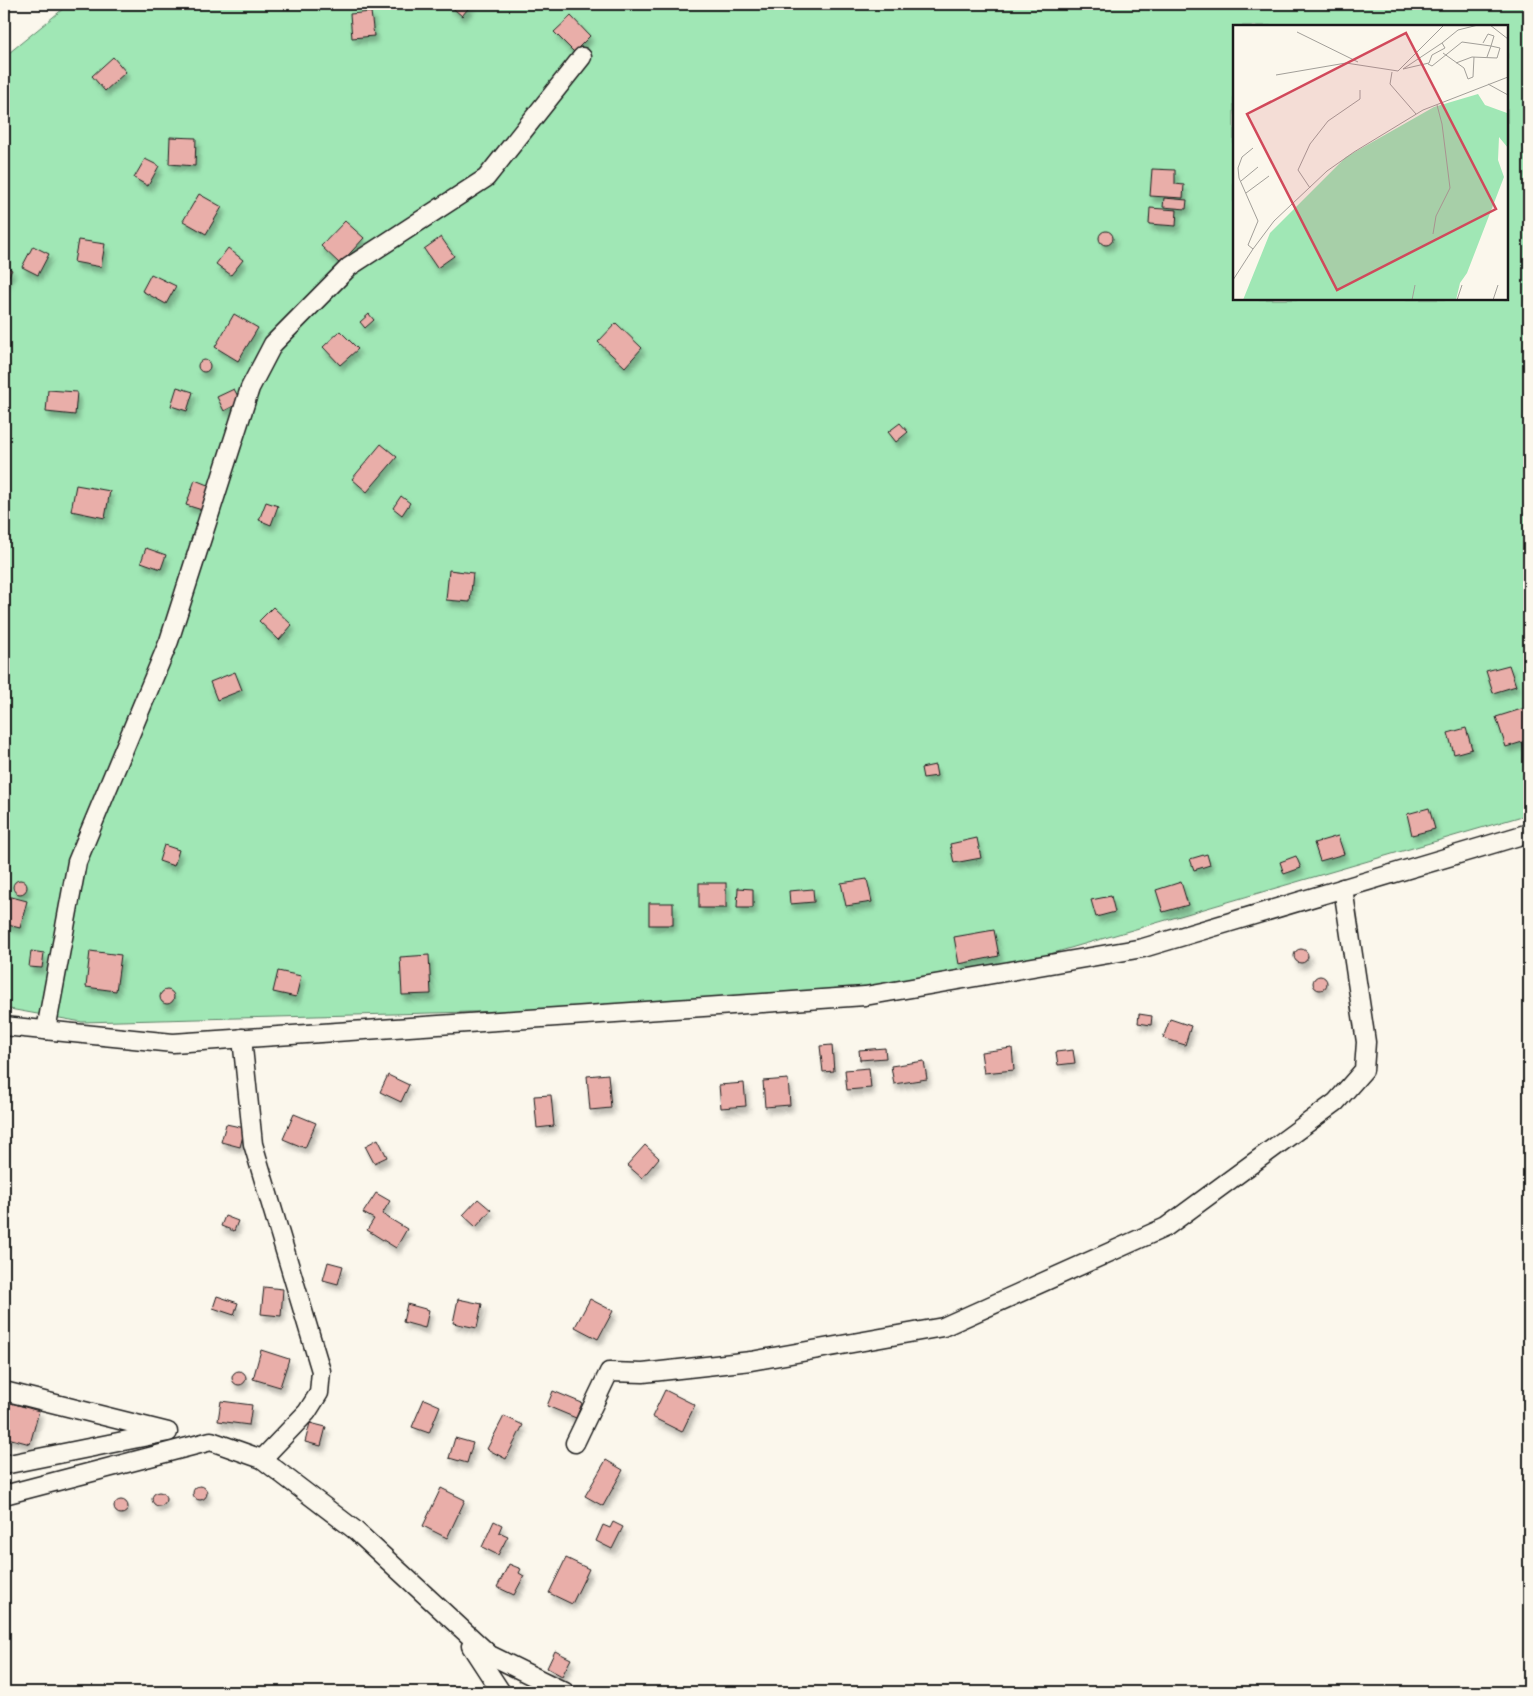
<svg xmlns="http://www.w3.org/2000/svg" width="1533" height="1696" font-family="'Indie Flower',sans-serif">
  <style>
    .green { fill: #a0e7b5; stroke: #5e8268; fill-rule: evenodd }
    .building { fill: #e9aea9; stroke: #1c1c1c; filter: url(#shadow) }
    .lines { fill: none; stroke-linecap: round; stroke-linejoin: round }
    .minor-casing { stroke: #1c1c1c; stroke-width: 21 }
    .minor { stroke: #fbf7ec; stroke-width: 18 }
    .inset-road { fill: none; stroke: #a29f99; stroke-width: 1 }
    .view { fill: #d1495b; fill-opacity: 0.15; stroke: #d1495b; stroke-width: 2.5 }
    .inset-edge { fill: none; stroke: #1c1c1c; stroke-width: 2.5 }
  </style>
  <defs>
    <filter id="shadow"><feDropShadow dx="3" dy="5.5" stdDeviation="2.5" flood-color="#0004"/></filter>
  </defs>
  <rect width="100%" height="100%" fill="#fbf7ec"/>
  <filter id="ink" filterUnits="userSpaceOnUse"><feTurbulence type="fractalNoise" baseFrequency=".02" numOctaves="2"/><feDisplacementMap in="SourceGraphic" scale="10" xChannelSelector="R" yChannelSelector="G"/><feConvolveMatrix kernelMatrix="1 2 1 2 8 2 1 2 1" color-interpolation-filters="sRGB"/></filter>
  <g filter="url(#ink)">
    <path class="green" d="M69 4H1529V814L944 985 587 1009 82 1022 4 1008V57ZM1234 26H1507V299H1234Z"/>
    <g class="building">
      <path d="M448 4H472L462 16Z"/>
      <path d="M371 12 374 36 352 38 350 14Z"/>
      <path d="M571 16 590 36 574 52 554 32Z"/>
      <path d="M113 57 126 72 105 91 92 76Z"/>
      <path d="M170 137 196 138 195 166 169 164Z"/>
      <path d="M145 159 159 166 148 186 134 178Z"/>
      <path d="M1152 169 1175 170V184L1184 185 1183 198 1150 196Z"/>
      <path d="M199 194 222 207 206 234 183 221Z"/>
      <path d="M1164 198 1187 200 1186 209 1163 207Z"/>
      <path d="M1150 208 1177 210 1176 226 1149 224Z"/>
      <path d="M345 221 364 238 340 264 321 246Z"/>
      <circle cx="1106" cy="238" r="7"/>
      <path d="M441 237 454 256 437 268 424 249Z"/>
      <path d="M78 240 105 244 101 267 74 262Z"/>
      <path d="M33 246 49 254 38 275 22 267Z"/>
      <path d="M228 248 243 260 231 275 216 264Z"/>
      <path d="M4 265 12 270 4 285Z"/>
      <path d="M151 274 176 286 166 304 142 291Z"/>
      <path d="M234 314 258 328 238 361 215 347Z"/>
      <path d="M369 314 374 320 365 328 360 322Z"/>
      <path d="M616 323 642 348 625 367 598 342Z"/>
      <path d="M340 331 358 349 340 365 323 347Z"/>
      <circle cx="204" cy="366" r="6"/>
      <path d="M177 387 193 392 187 411 171 406Z"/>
      <path d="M234 389 241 402 224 411 217 397Z"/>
      <path d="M48 390 77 392 75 415 46 412Z"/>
      <path d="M900 423 908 432 896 442 888 432Z"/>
      <path d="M381 444 397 457 367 492 352 479Z"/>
      <path d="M195 480 210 486 202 510 186 505Z"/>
      <path d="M76 485 110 491 105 518 71 511Z"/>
      <path d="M401 496 410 503 402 515 393 508Z"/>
      <path d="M266 502 278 506 271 525 259 520Z"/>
      <path d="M146 548 166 555 161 569 141 562Z"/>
      <path d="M449 570 473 573 470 602 446 600Z"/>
      <path d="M273 607 292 625 279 640 259 621Z"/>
      <path d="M1509 665 1516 686 1493 693 1486 671Z"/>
      <path d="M235 672 242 690 217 700 210 682Z"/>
      <path d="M1528 707 1529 740 1506 747 1496 717Z"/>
      <path d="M1466 728 1472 749 1454 754 1448 733Z"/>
      <path d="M935 765 937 776 923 778 921 768Z"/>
      <path d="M1429 808 1435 829 1412 835 1407 814Z"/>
      <path d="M1338 836 1344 854 1320 861 1314 843Z"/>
      <path d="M977 838 981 858 954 863 950 844Z"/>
      <path d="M164 845 179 850 174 866 159 861Z"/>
      <path d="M1207 854 1210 865 1194 870 1190 859Z"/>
      <path d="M1296 856 1301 868 1284 874 1280 862Z"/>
      <path d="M867 879 872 902 846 906 841 883Z"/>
      <circle cx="20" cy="887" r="7"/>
      <path d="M1181 882 1188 905 1163 912 1156 890Z"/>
      <rect x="699" y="883" width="27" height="25"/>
      <path d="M738 888 753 889V908H737Z"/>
      <path d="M813 889 814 902 790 904 789 891Z"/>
      <path d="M4 895 27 901 20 928 4 924Z"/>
      <path d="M1111 896 1115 912 1096 917 1091 900Z"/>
      <rect x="649" y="903" width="24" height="22"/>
      <path d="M994 930 999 956 959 964 954 937Z"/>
      <circle cx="1301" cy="956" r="7"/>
      <path d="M31 951 44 953 42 968 29 967Z"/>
      <path d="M90 951 121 955 116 991 86 987Z"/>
      <path d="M429 955 431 994 402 995 400 957Z"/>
      <path d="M278 971 301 976 296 997 273 992Z"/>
      <circle cx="1320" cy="983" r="7"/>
      <circle cx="167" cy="997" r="7"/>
      <path d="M1139 1014 1152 1016 1151 1025 1138 1023Z"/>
      <path d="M1170 1019 1191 1026 1185 1045 1163 1038Z"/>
      <path d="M832 1045 834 1071 823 1072 820 1046Z"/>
      <path d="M885 1048 886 1058 860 1060 859 1050Z"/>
      <path d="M1012 1048 1014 1070 984 1073 981 1052Z"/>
      <path d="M1073 1050 1075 1063 1058 1065 1056 1052Z"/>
      <path d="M924 1061 927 1079 894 1084 891 1066Z"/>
      <path d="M869 1068 871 1088 847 1090 845 1070Z"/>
      <path d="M608 1074 611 1108 590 1110 587 1076Z"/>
      <path d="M388 1075 409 1085 401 1102 380 1092Z"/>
      <path d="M788 1079 790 1105 765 1107 763 1081Z"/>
      <path d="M744 1083 746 1106 721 1108 719 1085Z"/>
      <path d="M551 1095 554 1126 537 1128 534 1096Z"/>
      <path d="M294 1114 316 1123 305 1148 283 1139Z"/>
      <path d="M226 1124 245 1128 240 1147 221 1142Z"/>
      <path d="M378 1139 387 1157 374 1163 365 1146Z"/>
      <path d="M645 1145 659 1158 642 1178 627 1165Z"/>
      <path d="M376 1193 390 1201 382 1214 407 1229 396 1248 367 1230 374 1219 363 1213Z"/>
      <path d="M478 1199 491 1210 476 1227 463 1215Z"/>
      <path d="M225 1216 238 1221 234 1231 221 1226Z"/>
      <path d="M328 1262 343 1266 338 1284 323 1280Z"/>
      <path d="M264 1287 283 1289 281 1316 261 1314Z"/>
      <path d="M217 1296 238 1303 234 1315 213 1308Z"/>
      <path d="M458 1299 482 1304 477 1328 453 1323Z"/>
      <path d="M590 1299 613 1311 598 1339 575 1327Z"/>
      <path d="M407 1304 429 1310 425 1328 403 1322Z"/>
      <path d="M261 1350 289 1359 280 1387 253 1379Z"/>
      <circle cx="239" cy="1378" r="7"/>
      <path d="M665 1390 695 1405 682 1432 652 1417Z"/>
      <path d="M553 1391 582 1403 576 1418 547 1406Z"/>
      <path d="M424 1399 440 1406 429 1433 412 1427Z"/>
      <path d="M4 1401 39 1411 30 1444 4 1437Z"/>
      <path d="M221 1401 252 1405 249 1425 218 1421Z"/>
      <path d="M504 1416 523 1425 506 1459 487 1449Z"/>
      <path d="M310 1423 326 1427 321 1446 305 1442Z"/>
      <path d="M455 1438 473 1443 467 1463 449 1458Z"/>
      <path d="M606 1460 623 1470 603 1506 585 1496Z"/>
      <circle cx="200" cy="1493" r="7"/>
      <path d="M441 1488 465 1500 447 1538 423 1526Z"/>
      <circle cx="159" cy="1499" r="7"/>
      <circle cx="121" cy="1507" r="7"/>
      <path d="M494 1521 502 1525 499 1532 508 1536 498 1555 482 1547Z"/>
      <path d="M613 1522 623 1527 612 1549 596 1541 603 1525 610 1528Z"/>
      <path d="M566 1558 589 1569 572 1604 549 1593Z"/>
      <path d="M509 1564 521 1569 519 1573 524 1576 514 1595 497 1587Z"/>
      <path d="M555 1651 571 1659 562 1676 547 1668Z"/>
    </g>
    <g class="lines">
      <g class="minor-casing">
        <g id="minor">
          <path d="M4 1026 173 1043 865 996 1143 948 1529 833"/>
          <path d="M46 1030 77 862 169 641 250 388 273 344 349 267 486 178 582 57"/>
          <path d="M242 1038 253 1144 321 1371 319 1393 307 1412 262 1459"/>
          <path d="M4 1391 168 1432 4 1465"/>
          <path d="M575 1443 609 1372 643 1373 751 1361 943 1327 1166 1227 1336 1102 1364 1070 1366 1042 1343 888"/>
          <path d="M4 1495 211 1441 262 1459 355 1530 490 1655 565 1692"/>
          <path d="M471 1646 501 1692"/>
        </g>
      </g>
      <use href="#minor" class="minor"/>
    </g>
  </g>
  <g transform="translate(1233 25)">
    <rect width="275" height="275" fill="#fbf7ec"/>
    <path d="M245 69 252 80 274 88 275 123 266 112 265 135 271 152 234 248 227 258 223 275H10L37 208 113 132 201 82Z" fill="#a0e7b5"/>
    <path class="inset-road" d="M257 0 275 14M64 7 125 37M209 18 212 23 199 30 196 38 170 44ZM209 18 225 5 245 0M210 28 231 43 235 54 240 52 241 32M223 38 239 32 264 33 267 23 258 21 254 32M195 39 199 41 229 17 258 21 261 11 255 9 250 18M159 47 157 59 183 89M43 50 113 38 165 46 211 0M255 59 275 70M8 156 25 142M77 163 65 145 77 119 95 96 127 74V65M13 168 36 151M200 209 203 191 217 163 209 99 204 80M20 224 41 196 94 146 121 127 190 85 275 52M0 255 20 224 15 220 25 196 6 153 5 143 9 132 20 123M179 275 182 260M224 275 229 260M260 275 265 260"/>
    <path class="view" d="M173 8 263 184 104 265 14 89Z"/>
    <rect width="275" height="275" class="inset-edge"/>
  </g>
  <rect width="1533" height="1696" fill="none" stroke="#fbf7ec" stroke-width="20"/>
  <rect x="10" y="10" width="1513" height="1676" fill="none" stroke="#1c1c1c" stroke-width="2" filter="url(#ink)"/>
</svg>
